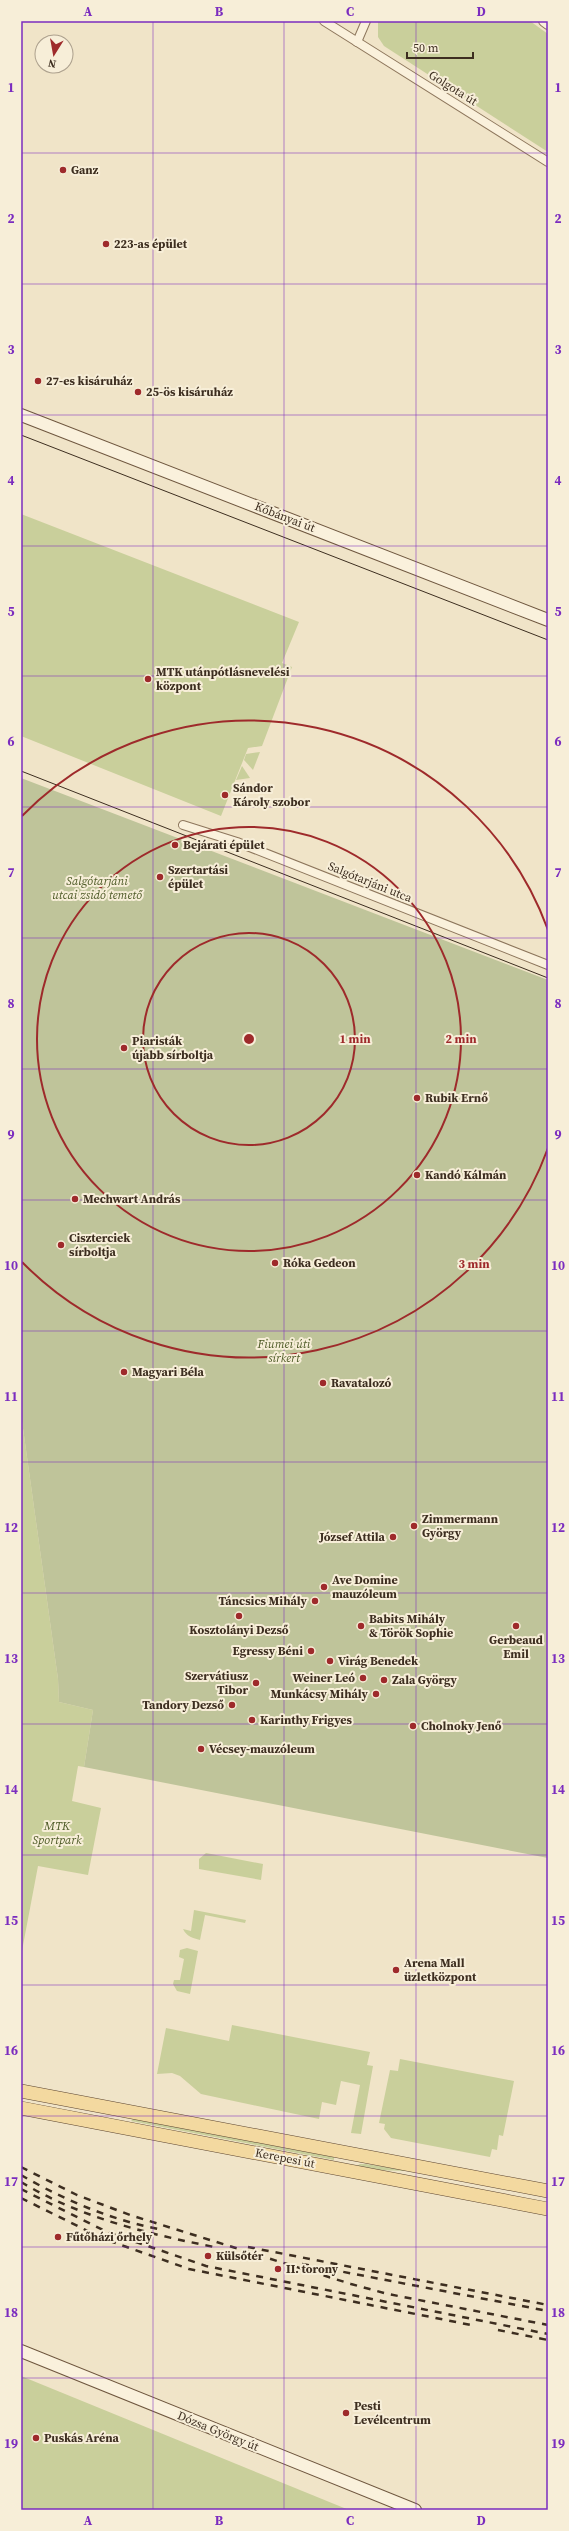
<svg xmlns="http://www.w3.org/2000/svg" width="569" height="2531" font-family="'Source Serif 4',serif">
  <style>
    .green { fill: #c9cf9b }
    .cemetery { fill: #bfc49a }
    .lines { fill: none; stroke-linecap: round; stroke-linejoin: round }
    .minor-casing { stroke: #8d765c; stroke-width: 10 }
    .tertiary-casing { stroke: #8d765c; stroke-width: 12 }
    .secondary-casing { stroke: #6f573f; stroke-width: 14 }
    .primary-casing { stroke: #5b4430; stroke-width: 14 }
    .minor { stroke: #faf1dc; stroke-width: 8 }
    .tertiary { stroke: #faf1dc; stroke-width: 10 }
    .secondary { stroke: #faf1dc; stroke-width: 12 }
    .primary { stroke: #f3d9a0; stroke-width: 13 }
    .tram { stroke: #3d2e20; stroke-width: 1 }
    .rail { stroke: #3d2e20; stroke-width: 2.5; stroke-dasharray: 7 7; stroke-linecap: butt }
    .grid { fill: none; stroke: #7b2cbf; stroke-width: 1; stroke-opacity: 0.55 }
    .ring { fill: none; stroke: #9e2a2b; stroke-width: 2 }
    .poi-dot { fill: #9e2a2b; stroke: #f7eed8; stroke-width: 1.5 }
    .labels { text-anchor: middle; stroke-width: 4; stroke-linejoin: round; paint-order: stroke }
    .street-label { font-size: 12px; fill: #3d2e20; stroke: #f7eed8 }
    .poi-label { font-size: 12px; font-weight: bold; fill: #3d2e20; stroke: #f7eed8; text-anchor: start }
    .park-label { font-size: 12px; font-style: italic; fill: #4d5a26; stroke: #f7eed8 }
    .centre { fill: #9e2a2b; stroke: #f7eed8; stroke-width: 2 }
    .ring-label { font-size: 12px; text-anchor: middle; font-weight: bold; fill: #9e2a2b; stroke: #f7eed8; stroke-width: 4; stroke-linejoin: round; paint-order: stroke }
    .neatline { fill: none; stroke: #7b2cbf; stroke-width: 1.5 }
    .grid-label { font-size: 13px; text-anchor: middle; font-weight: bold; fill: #7b2cbf }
  </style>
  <rect width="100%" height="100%" fill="#f0e4c8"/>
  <g class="green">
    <path d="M378 21H530L548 34V152L384 46 378 37Z"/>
    <path d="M21 514 299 622 282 663 292 667 262 746 248 748 221 816 21 736Z"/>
    <path d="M260 752 253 770 244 760 246 754Z"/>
    <path d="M242 766 250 778 236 780Z"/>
    <path d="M21 1414 58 1679 59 1702 93 1710 84 1767 78 1766 72 1801 101 1808 88 1875 38 1866 21 1956Z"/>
    <path d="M206 1853 263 1864 261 1880 199 1869V1859Z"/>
    <path d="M194 1910 246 1920 245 1923 205 1915 200 1940C193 1938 187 1937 183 1929L191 1931Z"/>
    <path d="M187 1948 198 1951 190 1994 177 1991 173 1984 174 1980H180L184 1959 179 1957 180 1950Z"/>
    <path d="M232 2025 370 2052 367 2065 373 2066 361 2134 351 2133 360 2085 341 2081 336 2105 322 2102 319 2119 201 2094 180 2076 172 2073 157 2074 166 2028 229 2041Z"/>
    <path d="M400 2059 514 2081 503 2136 499 2135 497 2150 492 2149 490 2157 391 2138 384 2129 385 2124 379 2123 390 2070 398 2071Z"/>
    <path d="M133 2119 150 2120 334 2157V2160L131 2121Z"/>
    <path d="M360 2164H366L411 2171 371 2170 357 2166Z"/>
    <path d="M21 2376 349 2510H21Z"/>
  </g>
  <path class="cemetery" d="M21 778 548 980V1858L84 1767 93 1710 59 1702 58 1679 21 1414Z"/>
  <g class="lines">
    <g class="minor-casing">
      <g id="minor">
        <path d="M324 21 548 162"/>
        <path d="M357 42 366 21"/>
        <path d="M183 825 237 842 548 965"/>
      </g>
    </g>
    <g class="tertiary-casing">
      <path id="tertiary" d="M544 21 548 24"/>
    </g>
    <g class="secondary-casing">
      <g id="secondary">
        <path d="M21 415 548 620"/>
        <path d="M21 2351 415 2510"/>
      </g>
    </g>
    <g class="primary-casing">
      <g id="primary">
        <path d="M21 2091 548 2191"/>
        <path d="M21 2108 548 2209"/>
      </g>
    </g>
    <use href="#minor" class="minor"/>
    <use href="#tertiary" class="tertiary"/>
    <use href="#secondary" class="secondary"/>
    <use href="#primary" class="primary"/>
    <g class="tram">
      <path d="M21 435 548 640"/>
      <path d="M21 771 548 978"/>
    </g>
    <g class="rail">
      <path d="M21 2167 77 2195 130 2215 351 2284 388 2294 548 2325"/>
      <path d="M21 2175C64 2200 109 2219 158 2229"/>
      <path d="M21 2182C83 2219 149 2234 219 2248"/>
      <path d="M21 2189 107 2232 206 2266 548 2334"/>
      <path d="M21 2198 104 2239 189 2269 476 2326"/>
      <path d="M248 2247 548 2305"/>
      <path d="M302 2264 548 2311"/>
      <path d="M498 2330 548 2340"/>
    </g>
  </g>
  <path class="grid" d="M153 21V2510M284 21V2510M416 21V2510M21 153H548M21 284H548M21 415H548M21 546H548M21 676H548M21 807H548M21 938H548M21 1069H548M21 1200H548M21 1331H548M21 1462H548M21 1593H548M21 1724H548M21 1855H548M21 1985H548M21 2116H548M21 2247H548M21 2378H548"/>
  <g class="ring">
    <circle cx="249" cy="1039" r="106"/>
    <circle cx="249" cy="1039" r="212"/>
    <path d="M548 1148A318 318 0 0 1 22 1262M22 816A318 318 0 0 1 548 930"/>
  </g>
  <g class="poi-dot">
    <circle cx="63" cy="170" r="4"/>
    <circle cx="106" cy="244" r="4"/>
    <circle cx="38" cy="381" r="4"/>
    <circle cx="138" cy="392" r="4"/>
    <circle cx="148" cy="679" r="4"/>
    <circle cx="225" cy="795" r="4"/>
    <circle cx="175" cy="845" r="4"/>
    <circle cx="160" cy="877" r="4"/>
    <circle cx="124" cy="1048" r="4"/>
    <circle cx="417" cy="1098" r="4"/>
    <circle cx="417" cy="1175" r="4"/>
    <circle cx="75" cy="1199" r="4"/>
    <circle cx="61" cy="1245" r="4"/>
    <circle cx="275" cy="1263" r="4"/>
    <circle cx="124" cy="1372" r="4"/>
    <circle cx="323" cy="1383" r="4"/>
    <circle cx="414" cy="1526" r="4"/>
    <circle cx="393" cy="1537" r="4"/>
    <circle cx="324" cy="1587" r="4"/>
    <circle cx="315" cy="1601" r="4"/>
    <circle cx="239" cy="1616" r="4"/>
    <circle cx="361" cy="1626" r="4"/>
    <circle cx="516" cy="1626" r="4"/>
    <circle cx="311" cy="1651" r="4"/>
    <circle cx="330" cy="1661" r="4"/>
    <circle cx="363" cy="1678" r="4"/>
    <circle cx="384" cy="1680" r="4"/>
    <circle cx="256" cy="1683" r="4"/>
    <circle cx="376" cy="1694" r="4"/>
    <circle cx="232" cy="1705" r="4"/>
    <circle cx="252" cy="1720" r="4"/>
    <circle cx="413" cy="1726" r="4"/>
    <circle cx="201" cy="1749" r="4"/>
    <circle cx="396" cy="1970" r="4"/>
    <circle cx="58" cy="2237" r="4"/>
    <circle cx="208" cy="2256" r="4"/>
    <circle cx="278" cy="2269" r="4"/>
    <circle cx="346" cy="2413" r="4"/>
    <circle cx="36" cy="2438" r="4"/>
  </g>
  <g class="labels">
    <g class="street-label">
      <text transform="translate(453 88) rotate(32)" y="4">Golgota út</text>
      <text transform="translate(285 517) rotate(21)" y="4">Kőbányai út</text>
      <text transform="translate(370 882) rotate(22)" y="4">Salgótarjáni utca</text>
      <text transform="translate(285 2158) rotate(11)" y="4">Kerepesi út</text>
      <text transform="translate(218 2431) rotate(22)" y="4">Dózsa György út</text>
    </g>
    <g class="poi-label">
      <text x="71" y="174">Ganz</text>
      <text x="114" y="248">223-as épület</text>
      <text x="46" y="385">27-es kisáruház</text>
      <text x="146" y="396">25-ös kisáruház</text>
      <text x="156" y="676">MTK utánpótlásnevelési<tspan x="156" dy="14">központ</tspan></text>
      <text x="233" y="792">Sándor<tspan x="233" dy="14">Károly szobor</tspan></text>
      <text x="183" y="849">Bejárati épület</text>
      <text x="168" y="874">Szertartási<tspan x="168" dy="14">épület</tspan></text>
      <text x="132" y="1045">Piaristák<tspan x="132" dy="14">újabb sírboltja</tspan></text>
      <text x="425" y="1102">Rubik Ernő</text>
      <text x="425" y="1179">Kandó Kálmán</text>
      <text x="83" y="1203">Mechwart András</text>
      <text x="69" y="1242">Ciszterciek<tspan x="69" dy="14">sírboltja</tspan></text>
      <text x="283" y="1267">Róka Gedeon</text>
      <text x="132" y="1376">Magyari Béla</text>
      <text x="331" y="1387">Ravatalozó</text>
      <text x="422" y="1523">Zimmermann<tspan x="422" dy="14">György</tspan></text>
      <text x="385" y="1541" text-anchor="end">József Attila</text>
      <text x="332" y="1584">Ave Domine<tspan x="332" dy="14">mauzóleum</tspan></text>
      <text x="307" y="1605" text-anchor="end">Táncsics Mihály</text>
      <text x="369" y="1623">Babits Mihály<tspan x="369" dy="14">&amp; Török Sophie</tspan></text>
      <text x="239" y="1634" text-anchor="middle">Kosztolányi Dezső</text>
      <text x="516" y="1644" text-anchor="middle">Gerbeaud<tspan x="516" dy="14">Emil</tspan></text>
      <text x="303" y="1655" text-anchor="end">Egressy Béni</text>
      <text x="338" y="1665">Virág Benedek</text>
      <text x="248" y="1680" text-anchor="end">Szervátiusz<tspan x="248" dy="14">Tibor</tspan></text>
      <text x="355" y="1682" text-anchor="end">Weiner Leó</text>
      <text x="392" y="1684">Zala György</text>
      <text x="368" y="1698" text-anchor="end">Munkácsy Mihály</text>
      <text x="224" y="1709" text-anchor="end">Tandory Dezső</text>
      <text x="260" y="1724">Karinthy Frigyes</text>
      <text x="421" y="1730">Cholnoky Jenő</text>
      <text x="209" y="1753">Vécsey-mauzóleum</text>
      <text x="404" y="1967">Arena Mall<tspan x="404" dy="14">üzletközpont</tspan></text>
      <text x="66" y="2241">Fűtőházi őrhely</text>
      <text x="216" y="2260">Külsőtér</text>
      <text x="286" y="2273">II. torony</text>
      <text x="354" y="2410">Pesti<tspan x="354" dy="14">Levélcentrum</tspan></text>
      <text x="44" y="2442">Puskás Aréna</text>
    </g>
    <g class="park-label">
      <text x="97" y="885">Salgótarjáni<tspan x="97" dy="14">utcai zsidó temető</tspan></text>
      <text x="284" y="1348">Fiumei úti<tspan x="284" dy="14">sírkert</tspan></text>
      <text x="57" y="1830">MTK<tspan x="57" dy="14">Sportpark</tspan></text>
    </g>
  </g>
  <circle cx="249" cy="1039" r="6" class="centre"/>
  <g class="ring-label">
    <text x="355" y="1043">1 min</text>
    <text x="461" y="1043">2 min</text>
    <text x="474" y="1268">3 min</text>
  </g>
  <rect width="569" height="2531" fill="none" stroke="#f7eed8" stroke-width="44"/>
  <g transform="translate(54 54) rotate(191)"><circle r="19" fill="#f7eed8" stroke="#ada18e"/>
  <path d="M0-3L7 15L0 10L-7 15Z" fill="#9e2a2b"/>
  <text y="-6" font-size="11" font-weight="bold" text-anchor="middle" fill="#3d2e20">N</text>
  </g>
  <path d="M407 52v6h66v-6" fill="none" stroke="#3d2e20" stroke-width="2"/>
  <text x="413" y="52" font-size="12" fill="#3d2e20" stroke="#f7eed8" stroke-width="3" paint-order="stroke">50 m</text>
  <rect x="22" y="22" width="525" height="2487" class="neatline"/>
  <g class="grid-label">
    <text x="88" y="16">A</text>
    <text x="219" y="16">B</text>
    <text x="350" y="16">C</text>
    <text x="481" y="16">D</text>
    <text x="11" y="92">1</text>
    <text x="558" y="92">1</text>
    <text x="11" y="223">2</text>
    <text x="558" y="223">2</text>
    <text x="11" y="354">3</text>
    <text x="558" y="354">3</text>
    <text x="11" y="485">4</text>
    <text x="558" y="485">4</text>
    <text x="11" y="616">5</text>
    <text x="558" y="616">5</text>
    <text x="11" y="746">6</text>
    <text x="558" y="746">6</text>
    <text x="11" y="877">7</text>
    <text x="558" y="877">7</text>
    <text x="11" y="1008">8</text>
    <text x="558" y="1008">8</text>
    <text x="11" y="1139">9</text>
    <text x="558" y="1139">9</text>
    <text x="11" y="1270">10</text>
    <text x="558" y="1270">10</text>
    <text x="11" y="1401">11</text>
    <text x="558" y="1401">11</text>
    <text x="11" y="1532">12</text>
    <text x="558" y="1532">12</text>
    <text x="11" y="1663">13</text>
    <text x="558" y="1663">13</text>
    <text x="11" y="1794">14</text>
    <text x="558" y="1794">14</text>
    <text x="11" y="1925">15</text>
    <text x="558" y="1925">15</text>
    <text x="11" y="2055">16</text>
    <text x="558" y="2055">16</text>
    <text x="11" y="2186">17</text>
    <text x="558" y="2186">17</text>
    <text x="11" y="2317">18</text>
    <text x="558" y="2317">18</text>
    <text x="11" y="2448">19</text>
    <text x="558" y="2448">19</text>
    <text x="88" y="2525">A</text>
    <text x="219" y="2525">B</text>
    <text x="350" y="2525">C</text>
    <text x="481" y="2525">D</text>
  </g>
</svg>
